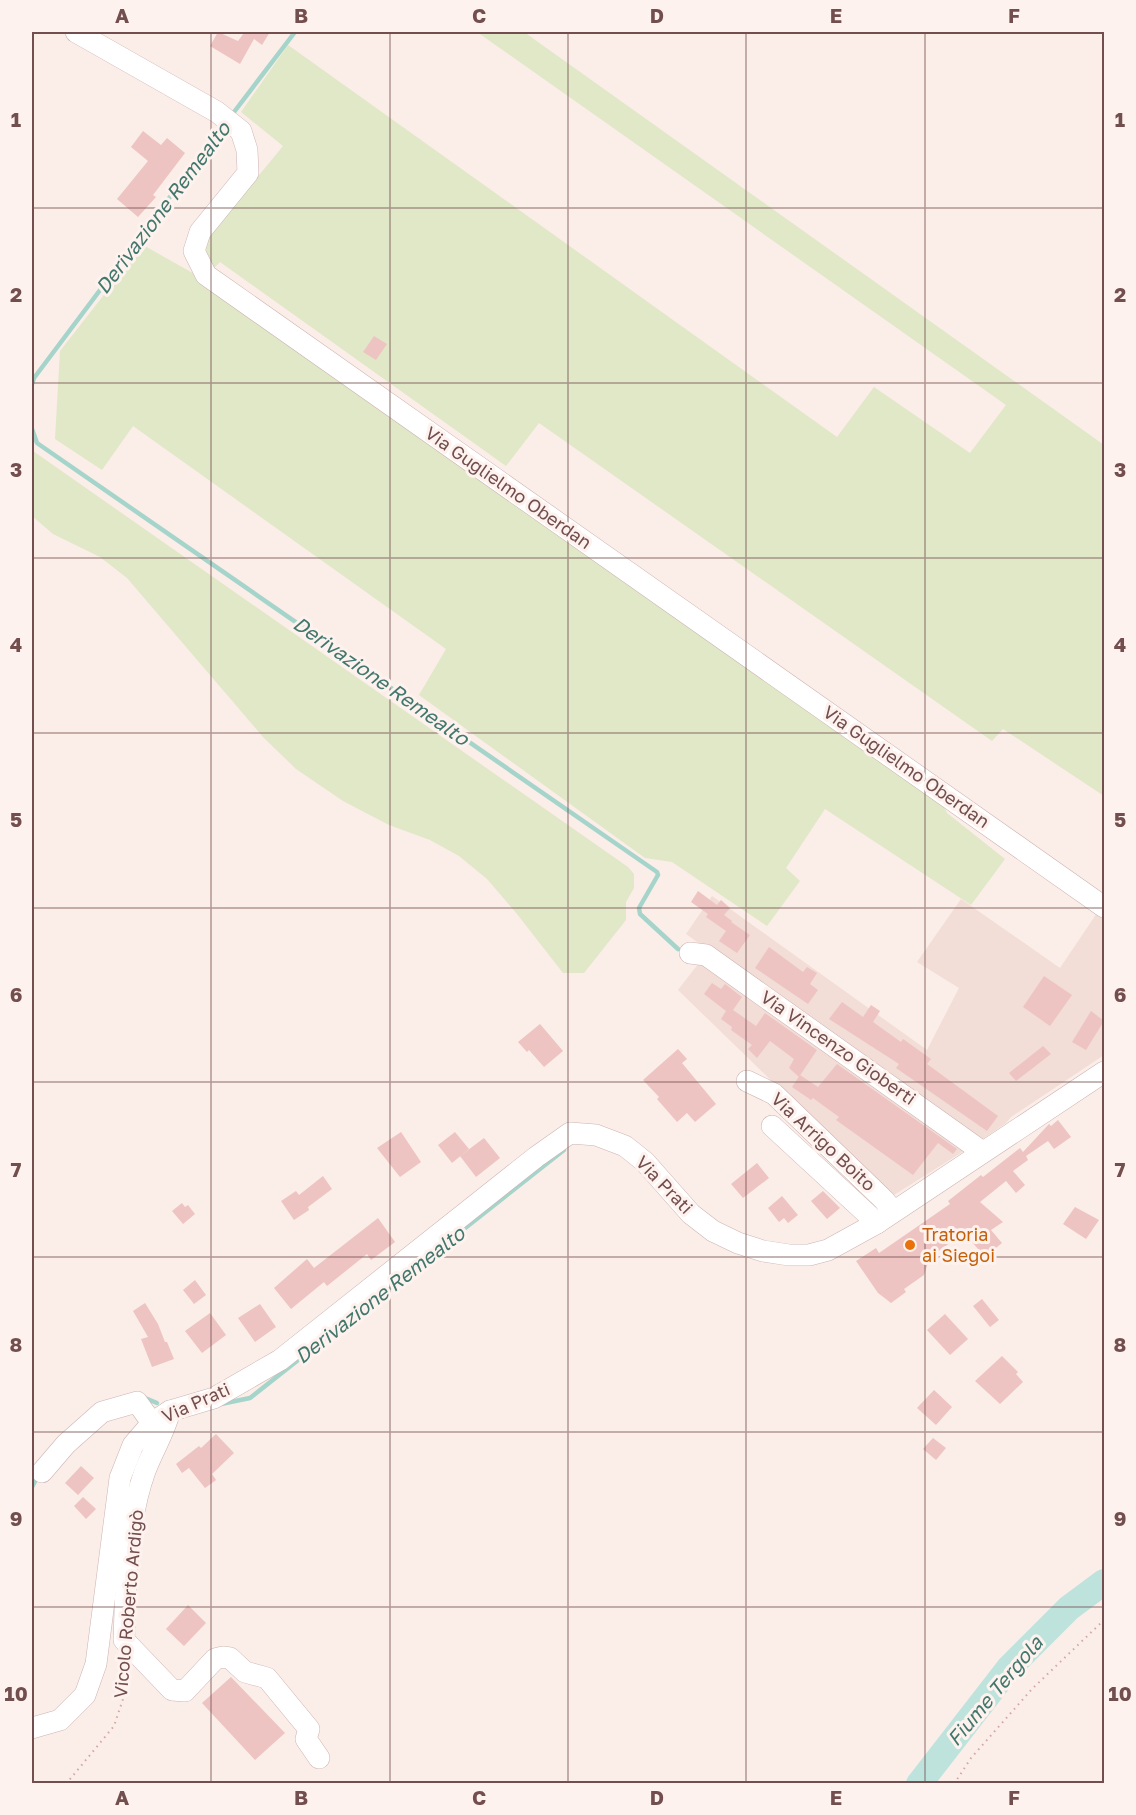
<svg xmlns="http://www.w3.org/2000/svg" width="1136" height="1815" font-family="'Golos Text',sans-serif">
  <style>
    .residential { fill: #f2ddd7 }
    .green { fill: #e0e8c7 }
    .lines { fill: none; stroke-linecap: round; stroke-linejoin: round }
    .stream { stroke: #a5d4cb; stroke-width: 4.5 }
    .river { stroke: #bee3dc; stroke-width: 26 }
    .building { fill: #eec4c2 }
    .minor-casing { stroke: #ceb4b2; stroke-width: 22 }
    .path { stroke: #d3a7a5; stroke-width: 2; stroke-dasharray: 1.5 4.5; stroke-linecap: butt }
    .minor { stroke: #fff; stroke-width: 21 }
    .grid { fill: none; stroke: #734e4e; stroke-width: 1.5; stroke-opacity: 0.55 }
    .food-dot { fill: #e8710a; stroke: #fef2ee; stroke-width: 2 }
    .labels { text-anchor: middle; stroke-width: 6; stroke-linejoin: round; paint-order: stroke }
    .street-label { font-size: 18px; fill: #734e4e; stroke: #fef2ee }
    .food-label { font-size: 18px; fill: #c56008; stroke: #fef2ee; text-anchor: start }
    .water-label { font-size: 20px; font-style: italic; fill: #42776d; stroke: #fef2ee }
    .neatline { fill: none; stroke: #734e4e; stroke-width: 2 }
    .grid-label { font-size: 20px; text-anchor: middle; font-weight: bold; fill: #734e4e }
  </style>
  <rect width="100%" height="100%" fill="#fbede8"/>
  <g class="residential">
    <path d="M712 896 927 1050 959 988 917 962 961 899 1060 968 1099 910 1104 914V1055L1011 1117 1006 1123 980 1141 686 934Z"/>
    <path d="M702 959 967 1149 894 1195 884 1190 678 990Z"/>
  </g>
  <g class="green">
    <path d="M477 32H524L1104 445V796L1003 729 992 741 539 423 506 466 220 262 214 268C206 257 204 251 208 237L283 146 241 112 288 45 837 437 874 387 970 453 1006 405Z"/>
    <path d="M143 245 198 276 939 797 947 813 1005 859 971 905 825 809 786 868 800 881 767 926 672 862 645 858 419 695 446 649 133 426 102 470 55 439 60 351Z"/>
    <path d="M33 451 628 867 634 874V888L626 902V920L584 973H563L517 914 487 879 459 856 430 840 389 825 343 801 296 769 263 737 127 578 100 557 53 534 32 516Z"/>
  </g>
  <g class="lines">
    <g class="stream">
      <path d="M231 116 295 32"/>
      <path d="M32 384 34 378 224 125"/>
      <path d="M32 429 37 443 657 872 658 875 639 908 640 914 678 949"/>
      <path d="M145 1398 157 1403"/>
      <path d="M221 1404 250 1398 564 1150"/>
      <path d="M32 1487 38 1476"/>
    </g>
    <path class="river" d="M919 1784 1009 1668 1069 1608 1104 1582"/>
  </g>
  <g class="building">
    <path d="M218 32 238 41 244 33 242 32H270L262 45 254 39 240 64 210 46Z"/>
    <path d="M143 131 161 145 167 138 185 153 153 195 156 197 138 217 117 199 148 161 131 147Z"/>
    <path d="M374 336 387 344 376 360 363 352Z"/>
    <path d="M698 891 717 905 721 900 730 908 724 915 732 921 730 925 731 922 750 935 737 953 719 941 726 931 706 917 708 914 691 902Z"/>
    <path d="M769 947 803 972 807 967 817 973 810 984 818 990 808 1004 755 968Z"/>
    <path d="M1044 976 1072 995 1050 1026 1023 1007Z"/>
    <path d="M712 983 721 989 725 984 742 997 733 1010 756 1026 765 1013 817 1050 799 1077 789 1068 794 1059 770 1041 757 1058 748 1049 752 1045 731 1030 732 1027 721 1019 726 1011 704 994Z"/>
    <path d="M842 1002 863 1017 871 1005 880 1011 873 1022 901 1042 903 1039 931 1059 927 1064 998 1116 987 1131 896 1068 899 1064 829 1019Z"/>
    <path d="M1091 1011 1104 1021 1086 1050 1072 1042Z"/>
    <path d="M540 1024 563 1051 544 1067 529 1050 527 1052 518 1042Z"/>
    <path d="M1043 1046 1051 1054 1016 1081 1009 1073Z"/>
    <path d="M678 1049 687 1059 682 1063 716 1104 695 1122 687 1113 677 1122 657 1099 659 1097 643 1080Z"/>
    <path d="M837 1064 957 1149 953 1154 938 1143 913 1175 836 1120 839 1117 813 1098 811 1100 792 1087 800 1075 818 1087Z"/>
    <path d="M1058 1120 1071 1137 1054 1149 1048 1141 1026 1156 1028 1160 1013 1171 1025 1185 1016 1193 1006 1181 980 1202 1003 1222 991 1230 1002 1243 985 1257 964 1233 930 1257 924 1275 904 1289 906 1292 891 1303 878 1293 856 1261 876 1248 879 1253 950 1204 948 1201 981 1175 983 1177 1020 1148 1023 1152 1049 1124 1051 1126Z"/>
    <path d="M401 1132 421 1162 400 1177 377 1148Z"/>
    <path d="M455 1132 469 1149 452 1163 438 1145Z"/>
    <path d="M484 1138 500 1158 476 1177 460 1156Z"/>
    <path d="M757 1163 769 1178 743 1198 731 1184Z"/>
    <path d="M323 1176 332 1189 308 1207 309 1210 294 1220 281 1201 296 1191 299 1195Z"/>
    <path d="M823 1191 840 1208 827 1219 811 1201Z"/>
    <path d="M782 1196 798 1215 788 1223 784 1218 779 1222 768 1208Z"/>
    <path d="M182 1203 185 1207 188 1205 195 1214 183 1224 172 1211Z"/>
    <path d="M1075 1207 1099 1220 1086 1239 1063 1224Z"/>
    <path d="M378 1218 395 1242 371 1260 367 1254 327 1286 324 1282 291 1309 274 1288 307 1259 314 1268Z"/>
    <path d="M195 1280 206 1295 194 1304 183 1290Z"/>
    <path d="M982 1299 999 1320 990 1327 973 1306Z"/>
    <path d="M145 1303 158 1324 165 1342H167L174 1359 152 1367 141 1339 148 1337 133 1311Z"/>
    <path d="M260 1304 276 1327 255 1342 238 1318Z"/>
    <path d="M210 1313 226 1335 202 1353 185 1331Z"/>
    <path d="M945 1314 968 1339 950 1355 927 1330Z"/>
    <path d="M1002 1356 1018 1372 1016 1374 1023 1382 1000 1404 975 1381Z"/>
    <path d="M934 1390 952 1407 936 1425 917 1408Z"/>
    <path d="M216 1434 234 1453 212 1474 216 1480 205 1488 189 1468 182 1473 176 1464 199 1446 201 1448Z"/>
    <path d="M933 1438 946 1448 936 1460 923 1449Z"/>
    <path d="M81 1466 94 1478 78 1495 65 1483Z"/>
    <path d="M83 1497 96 1509 86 1519 74 1506Z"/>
    <path d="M188 1605 206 1623 184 1646 166 1629Z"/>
    <path d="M231 1677 285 1733 255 1760 202 1703Z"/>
  </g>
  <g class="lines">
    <g class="minor-casing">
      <g id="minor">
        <path d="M76 32 217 112 241 131 247 150 248 173 200 232 194 251 206 275 1104 907"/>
        <path d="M690 953 706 955 977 1148 981 1153"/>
        <path d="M747 1081 774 1094 884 1200 893 1211"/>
        <path d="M772 1126 877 1223"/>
        <path d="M170 1411C164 1433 153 1450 145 1471 126 1524 126 1585 124 1640L172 1690 185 1691 215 1659 223 1657 230 1658 245 1672 267 1678 309 1729 306 1739 319 1758"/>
        <path d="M42 1472 66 1444 102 1412 137 1402 152 1423"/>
        <path d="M32 1728 60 1720 85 1695 96 1664 120 1478 133 1445 152 1423 170 1411 214 1398 280 1360 536 1157 570 1133 596 1135 625 1146 645 1162 691 1214 713 1231 738 1243 763 1251 789 1255H809L828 1250 877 1223 1104 1072"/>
      </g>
    </g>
    <g class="path">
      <path d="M66 1784 114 1726 123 1699V1664"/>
      <path d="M954 1784 971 1758 1032 1689 1104 1620"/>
    </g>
    <use href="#minor" class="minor"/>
  </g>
  <path class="grid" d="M211 32V1784M390 32V1784M568 32V1784M746 32V1784M925 32V1784M32 208H1104M32 383H1104M32 558H1104M32 733H1104M32 908H1104M32 1082H1104M32 1257H1104M32 1432H1104M32 1607H1104"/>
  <circle class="food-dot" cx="910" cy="1245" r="6"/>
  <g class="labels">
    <g class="street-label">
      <text transform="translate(508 488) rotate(35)" y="6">Via Guglielmo Oberdan</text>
      <text transform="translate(906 767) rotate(35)" y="6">Via Guglielmo Oberdan</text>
      <text transform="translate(838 1048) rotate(35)" y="6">Via Vincenzo Gioberti</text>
      <text transform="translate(823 1142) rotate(43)" y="6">Via Arrigo Boito</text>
      <text transform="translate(664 1185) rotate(46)" y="6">Via Prati</text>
      <text transform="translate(196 1403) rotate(-24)" y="6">Via Prati</text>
      <text transform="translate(129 1604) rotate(-85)" y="6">Vicolo Roberto Ardigò</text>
    </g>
    <g class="food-label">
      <text x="922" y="1241">Tratoria<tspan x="922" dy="21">ai Siegoi</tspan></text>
    </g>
    <g class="water-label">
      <text transform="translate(163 208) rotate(-53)" y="7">Derivazione Remealto</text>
      <text transform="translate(381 681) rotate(35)" y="7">Derivazione Remealto</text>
      <text transform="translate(380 1295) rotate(-38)" y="7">Derivazione Remealto</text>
      <text transform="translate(995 1691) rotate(-50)" y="7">Fiume Tergola</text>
    </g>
  </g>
  <rect width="1136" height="1815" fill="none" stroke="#fef2ee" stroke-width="66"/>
  <rect x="33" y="33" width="1070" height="1749" class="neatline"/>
  <g class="grid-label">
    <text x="122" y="23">A</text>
    <text x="301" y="23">B</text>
    <text x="479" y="23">C</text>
    <text x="657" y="23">D</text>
    <text x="836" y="23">E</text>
    <text x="1014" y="23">F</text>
    <text x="16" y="127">1</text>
    <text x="1120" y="127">1</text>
    <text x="16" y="302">2</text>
    <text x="1120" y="302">2</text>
    <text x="16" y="477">3</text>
    <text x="1120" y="477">3</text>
    <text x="16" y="652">4</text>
    <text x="1120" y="652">4</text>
    <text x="16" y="827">5</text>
    <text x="1120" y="827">5</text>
    <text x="16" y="1002">6</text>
    <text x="1120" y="1002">6</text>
    <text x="16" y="1177">7</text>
    <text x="1120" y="1177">7</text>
    <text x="16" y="1352">8</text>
    <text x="1120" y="1352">8</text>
    <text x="16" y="1526">9</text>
    <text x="1120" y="1526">9</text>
    <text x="16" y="1701">10</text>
    <text x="1120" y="1701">10</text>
    <text x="122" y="1805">A</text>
    <text x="301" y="1805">B</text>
    <text x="479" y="1805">C</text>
    <text x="657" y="1805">D</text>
    <text x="836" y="1805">E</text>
    <text x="1014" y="1805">F</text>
  </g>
</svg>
